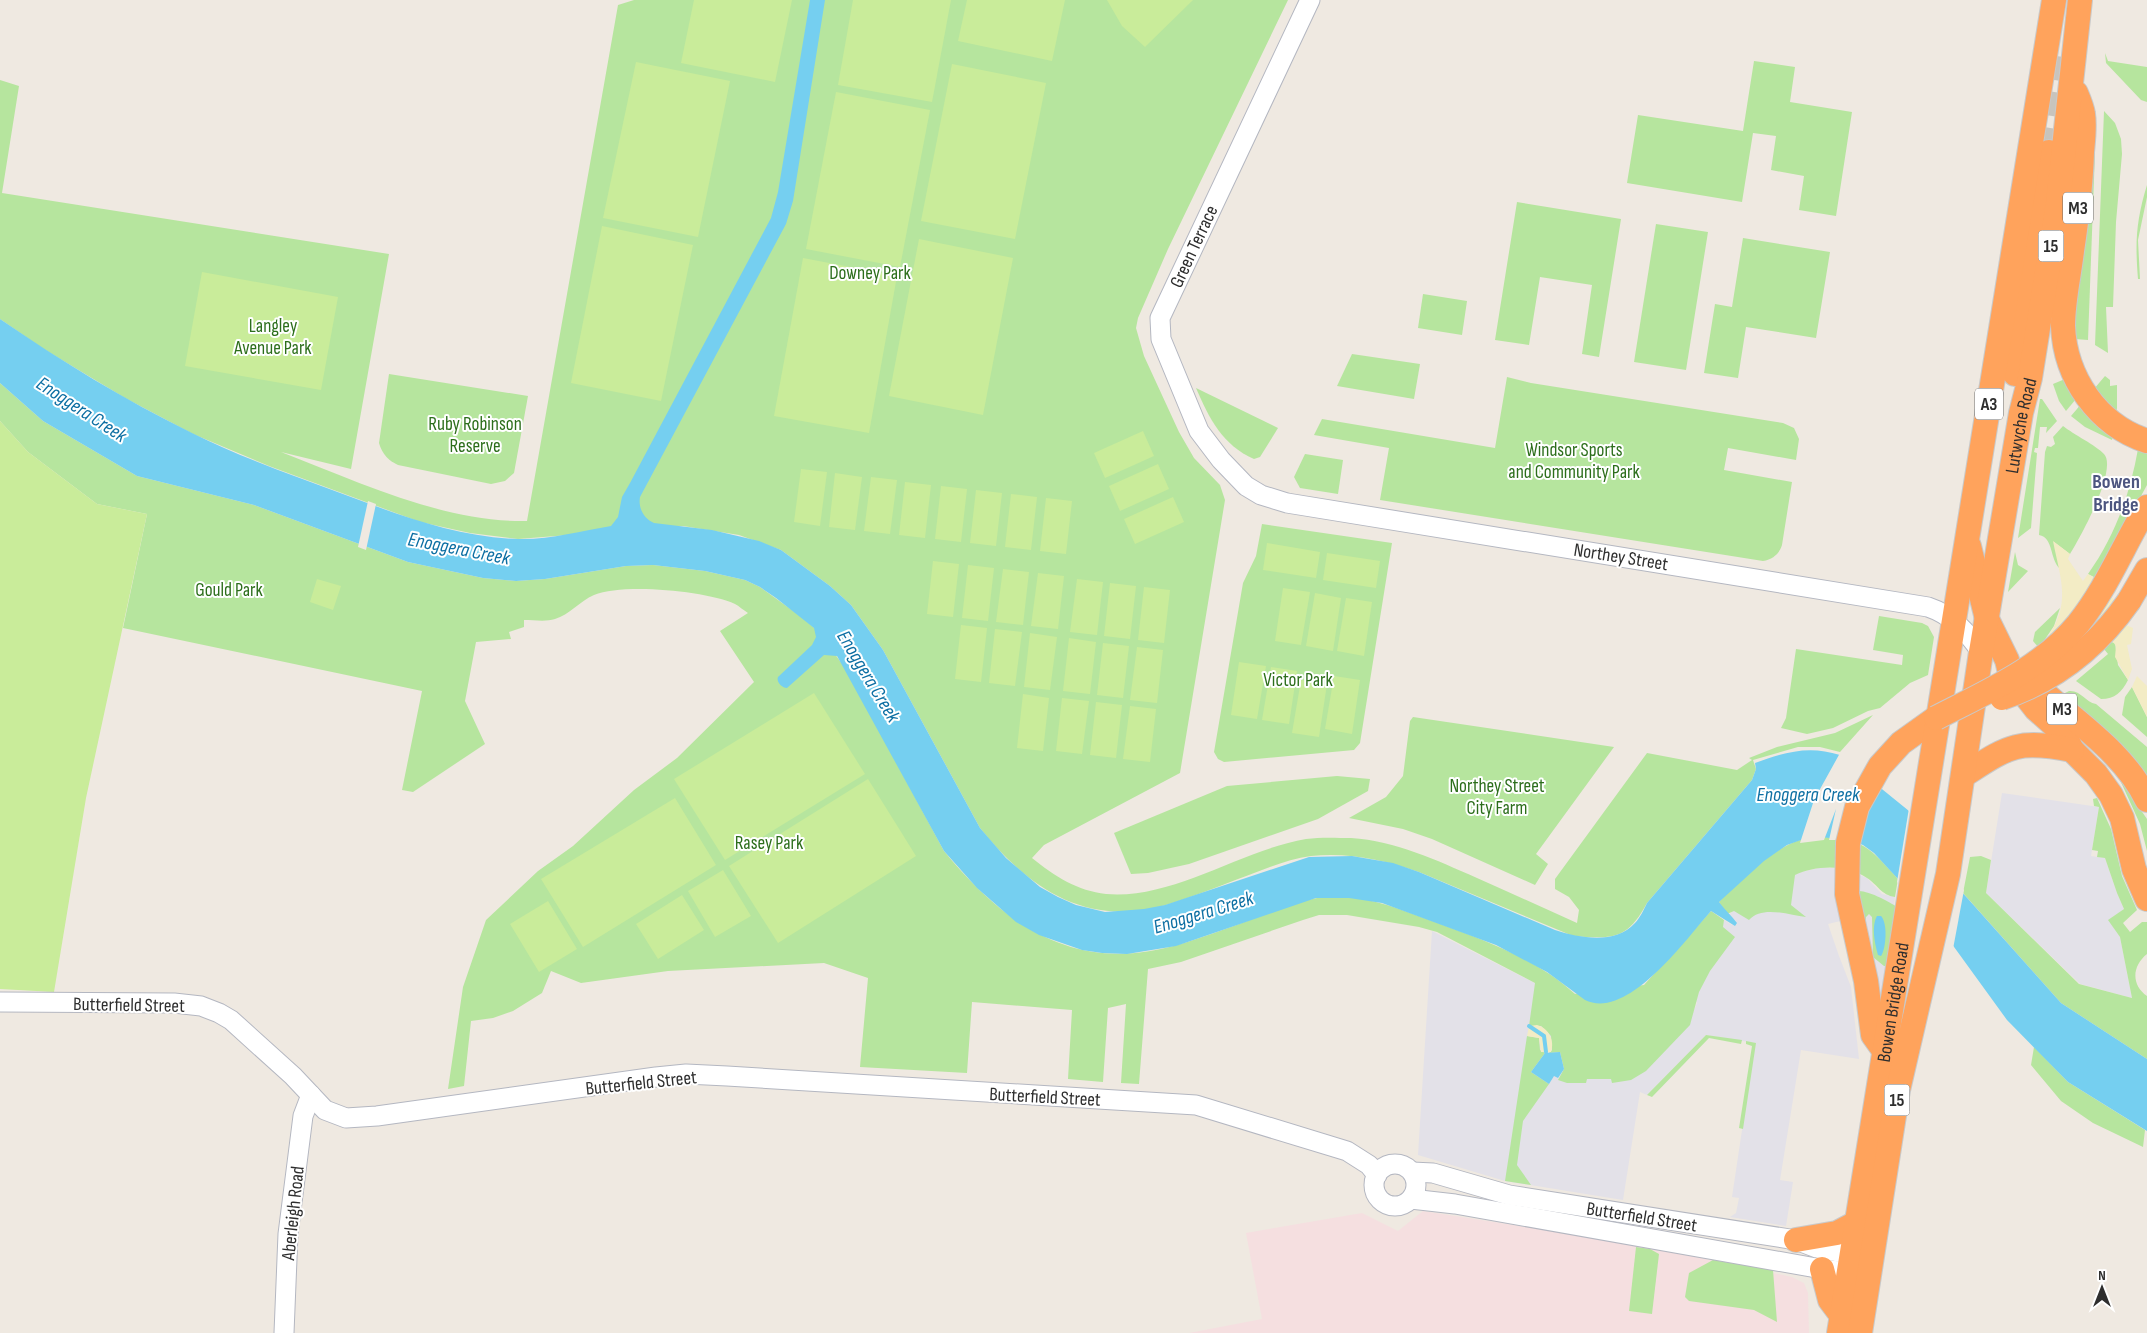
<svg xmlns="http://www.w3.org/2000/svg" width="2147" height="1333" font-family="'Sofia Sans Condensed',sans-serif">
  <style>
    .industrial { fill: #e3e1e8 }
    .medical { fill: #f5dfe0 }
    .green { fill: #b6e59e }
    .sand { fill: #f3ecc5 }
    .pitch { fill: #c9ec9a }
    .water { fill: #75cff0 }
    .pier { fill: #efe9e1 }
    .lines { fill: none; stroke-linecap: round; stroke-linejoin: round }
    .stream { stroke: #75cff0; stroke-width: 4 }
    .highway-tunnel { stroke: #c8c4bd; stroke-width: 24; stroke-dasharray: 24 12; stroke-linecap: butt }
    .secondary-casing { stroke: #b4b7c1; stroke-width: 21 }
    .highway-casing { stroke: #c9c9c9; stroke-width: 26 }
    .secondary { stroke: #fff; stroke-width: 19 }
    .highway { stroke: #ffa35c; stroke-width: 24 }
    .highway-bridge-casing { stroke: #c9c9c9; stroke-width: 26; stroke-linecap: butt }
    .highway-bridge { stroke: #ffa35c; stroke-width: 24 }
    .labels { text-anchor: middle; stroke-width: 4; stroke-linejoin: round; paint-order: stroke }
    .shield { fill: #fff; stroke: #6d6d6d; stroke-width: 1 }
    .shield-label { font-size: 18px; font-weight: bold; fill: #2e2e2e }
    .street-label { font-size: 19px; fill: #2e2e2e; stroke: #fff }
    .park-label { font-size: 19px; fill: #2c6e1b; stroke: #fff }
    .water-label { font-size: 20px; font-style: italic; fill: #0d6fa3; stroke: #fff }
    .neighbourhood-label { font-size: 20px; font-weight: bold; fill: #4d5680; stroke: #fff }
  </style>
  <rect width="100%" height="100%" fill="#efe9e1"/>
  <g class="industrial">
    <path d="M2002 793 2099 807 2091 856 2105 858 2117 893 2124 909 2109 920 2120 937 2132 998 2080 984 1986 893Z"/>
    <path d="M1822 867 1845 869 1867 878 1882 894 1895 897 1894 904 1899 909 1883 1006 1861 916 1828 924 1839 956 1851 987 1859 1059 1801 1050 1780 1180 1793 1182 1786 1226 1730 1217 1736 1213 1739 1198 1732 1197 1755 1043 1706 1035 1647 1095 1640 1092 1623 1200 1505 1181 1418 1155 1432 931 1535 983 1688 1023 1697 1003 1687 982 1720 933 1724 920 1732 925 1736 921 1728 915 1743 903 1779 881 1801 872Z"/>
  </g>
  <path class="medical" d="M1423 1211 1629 1243 1792 1277 1804 1283 1808 1293 1809 1333H1189L1262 1319 1246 1233 1362 1213 1398 1231Z"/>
  <g class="green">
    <path d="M634 0H1288L1168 249 1138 318 1136 328 1144 356 1179 432 1194 458 1220 485 1225 500 1180 773 1044 845 1032 858C1054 876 1078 891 1106 894 1172 900 1241 850 1306 839 1321 837 1337 838 1351 838 1396 841 1436 860 1477 878 1511 893 1544 908 1577 923L1579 910 1569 897 1555 889V879L1647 753 1737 770 1752 760 1749 758 1777 747 1835 733 1873 715 1840 752 1820 747H1798L1753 760 1756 769 1752 780 1647 903C1627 940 1613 939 1573 936L1419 872C1384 860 1348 852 1311 856 1286 859 1261 871 1238 879 1214 888 1190 898 1166 905 1086 928 1028 888 980 828L883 650 851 605 830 586 781 550 739 535 683 526 518 539 470 533 420 522 269 466 193 434 125 398 42 348 0 319V80L19 86 2 193 389 254 351 469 281 452C357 481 444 523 527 521L618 5Z"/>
    <path d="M2105 53 2108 61 2147 67V102L2141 100 2106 63Z"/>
    <path d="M1754 61 1795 67 1790 102 1852 112 1836 216 1799 210 1804 176 1771 170 1776 136 1753 133 1742 202 1627 183 1638 115 1743 131Z"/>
    <path d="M2104 111 2115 123 2121 139 2122 154 2116 222 2113 307H2106L2108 353 2095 345Z"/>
    <path d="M2091 152H2095L2088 340 2075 339 2074 320Z"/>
    <path d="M2147 185V197L2138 240 2140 279H2138C2135 242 2136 221 2147 185Z"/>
    <path d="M1517 202 1621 219 1599 357 1582 354 1592 285 1540 277 1529 345 1495 340Z"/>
    <path d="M1656 224 1708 232 1686 370 1634 362Z"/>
    <path d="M1743 238 1830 252 1816 338 1746 327 1738 378 1704 373 1715 304 1732 307Z"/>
    <path d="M1423 294 1467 301 1462 335 1418 328Z"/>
    <path d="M1352 354 1420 364 1414 399 1337 386Z"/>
    <path d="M389 374 528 396 514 473 505 481 491 484 398 465C389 461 382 454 379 443Z"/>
    <path d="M2105 376 2110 380V386L2117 385V408L2112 440 2085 427 2071 416Z"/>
    <path d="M1507 377 1531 383 1783 423 1794 428 1799 439 1796 460 1728 448 1724 470 1792 482 1782 545C1779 554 1773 559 1763 561L1380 500 1389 448 1314 435 1322 419 1495 448Z"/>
    <path d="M2065 379 2076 399 2066 411 2059 401 2053 384Z"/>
    <path d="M0 383 43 421 137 476 254 505 408 562 483 578 516 581 545 579 626 566 653 565 705 571 745 580 760 587 803 618 820 633 847 671 944 851C1006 927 1076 974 1177 945 1213 935 1248 920 1284 908 1295 904 1306 900 1317 898 1359 891 1399 909 1438 923 1486 941 1537 959 1575 994L1644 985 1711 911 1724 920 1723 927 1735 937 1710 971 1699 992 1690 1025 1646 1071 1631 1080 1612 1083 1611 1079H1587L1586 1083H1567L1558 1080 1564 1069 1560 1052 1549 1053 1552 1050 1551 1036 1541 1026H1529L1535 983 1437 932 1419 927 1347 915H1319L1303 920 1181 962 1148 969 1139 1084 1121 1083 1126 1004 1108 1008 1103 1082 1068 1079 1072 1010 972 1002 967 1073 860 1067 868 978 824 963 668 971 581 983 551 971 542 993 513 1011 493 1018 471 1021 464 1086 448 1089 463 987 486 920 538 871 573 846 634 790 677 758 754 682 720 631 748 613C743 610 739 606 735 604 706 591 624 583 594 595 580 601 569 615 555 619 546 622 534 620 524 620V627L509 632 511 639 476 642 465 701 485 744 413 792 402 790 422 691 123 628 147 514 97 504 28 452 0 421Z"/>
    <path d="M1196 388 1278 428 1260 457 1254 459C1222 445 1209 418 1196 388Z"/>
    <path d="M2040 399H2042L2057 421 2046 433 2047 427H2040L2038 448H2035L2034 452 2037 453 2031 528 2018 538Z"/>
    <path d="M2063 426C2073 434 2097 446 2104 454 2118 469 2080 538 2070 554L2054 542 2060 569C2049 558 2054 538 2039 535L2045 452 2047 446 2051 447 2055 444 2053 437Z"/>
    <path d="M2138 449 2147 452V485L2096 578 2088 574C2115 536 2130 494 2138 449Z"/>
    <path d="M1305 454 1343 460 1338 494 1300 488 1294 477Z"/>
    <path d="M1262 524 1392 543 1360 743 1354 750 1224 762 1218 759 1214 752 1243 583 1256 556Z"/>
    <path d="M2015 552 2018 565 2028 571 2008 592Z"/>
    <path d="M2060 608 2054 626 2039 648 2033 641 2035 632Z"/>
    <path d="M1879 616 1922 623 1928 626 1934 637 1928 675 1910 683 1880 708 1868 711 1833 728 1807 734 1781 728 1786 718 1796 649 1902 665 1903 655 1873 650Z"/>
    <path d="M2111 642 2115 643 2118 665 2128 680C2122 692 2115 699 2101 699L2076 681 2108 654 2104 649 2070 676Z"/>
    <path d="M2132 687 2147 717V737L2122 715 2125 697Z"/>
    <path d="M2069 691C2081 690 2085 702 2096 704L2147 747V777L2059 696Z"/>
    <path d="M1413 717 1614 747 1536 854 1548 864 1535 885 1432 839 1403 829 1349 818 1386 797 1403 776 1410 721Z"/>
    <path d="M1337 776 1370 779 1368 791 1318 819 1189 864 1148 873 1131 874 1114 833 1227 786Z"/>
    <path d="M2120 780 2147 819V851L2140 824Z"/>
    <path d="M2097 798 2111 829 2122 876 2137 910 2123 923 2130 932 2142 922H2147V954C2132 966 2131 985 2147 996V1059L2061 1003 1963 893 1970 857 1981 856 1991 860 1986 893 2079 984 2132 998 2120 937 2108 920 2124 909 2117 893 2105 858 2097 857 2098 851 2092 850 2099 807 2094 806 2093 799Z"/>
    <path d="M1820 837C1862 837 1871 849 1898 879L1895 897C1881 895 1878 885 1867 878 1847 864 1816 865 1795 875L1791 905 1806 917C1788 915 1762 905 1749 920L1734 911 1727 914 1719 902C1738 881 1773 848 1800 840 1807 838 1814 838 1820 837Z"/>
    <path d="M1859 891C1869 891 1893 903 1899 909L1890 967 1884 966 1873 957 1872 917 1869 914 1866 917V931L1860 911Z"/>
    <path d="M1706 1035 1742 1040 1741 1044 1709 1038 1652 1097 1647 1095Z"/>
    <path d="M1527 1036 1539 1038 1540 1050 1545 1053 1531 1072 1549 1084 1523 1121 1517 1165 1531 1185 1505 1181Z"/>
    <path d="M1746 1041 1756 1043 1743 1129 1739 1128 1752 1046 1746 1044Z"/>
    <path d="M2034 1047 2068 1082 2145 1130 2143 1147 2093 1123 2061 1101 2031 1065Z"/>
    <path d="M1636 1247 1650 1249 1659 1254 1652 1314 1629 1311Z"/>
    <path d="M1713 1260 1773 1270 1777 1322 1754 1310 1689 1301 1685 1297 1689 1273Z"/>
  </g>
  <g class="sand">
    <path d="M2053 541 2070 554 2068 559 2083 581 2088 574C2109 586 2117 603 2124 624L2133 628 2131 644 2127 645 2132 669 2128 680 2115 657 2116 646 2113 642 2045 641C2072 604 2061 582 2053 541Z"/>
    <path d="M2137 676 2147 686V717L2132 687Z"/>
    <path d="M1537 1025C1549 1028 1555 1041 1551 1052H1541L1539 1038 1527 1036 1529 1026Z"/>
  </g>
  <g class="pitch">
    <path d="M694 0H792L775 82 681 63Z"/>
    <path d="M853 0H951L932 102 838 85Z"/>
    <path d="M967 0H1065L1052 61 958 41Z"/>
    <path d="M1107 0H1193L1145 47 1122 26Z"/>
    <path d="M636 62 730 81 698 237 603 218Z"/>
    <path d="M952 64 1046 83 1015 239 921 221Z"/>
    <path d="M836 92 930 110 900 267 806 249Z"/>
    <path d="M602 226 693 245 661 401 571 383Z"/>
    <path d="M919 239 1013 258 983 415 889 396Z"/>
    <path d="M803 258 897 276 869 433 774 416Z"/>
    <path d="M202 272 338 297 321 390 185 366Z"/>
    <path d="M0 421 28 452 97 504 147 514 86 798 54 992 0 989Z"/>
    <path d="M1143 431 1154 456 1105 478 1094 453Z"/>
    <path d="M1158 464 1169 489 1120 511 1109 486Z"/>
    <path d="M801 469 827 472 820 526 794 522Z"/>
    <path d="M835 473 862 477 855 530 829 527Z"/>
    <path d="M871 477 897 480 890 534 864 531Z"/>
    <path d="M905 482 931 485 925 538 899 535Z"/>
    <path d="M941 486 967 489 961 542 935 539Z"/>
    <path d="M976 490 1002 493 996 546 970 543Z"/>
    <path d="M1011 494 1037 497 1031 550 1005 547Z"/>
    <path d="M1173 497 1184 522 1135 544 1124 519Z"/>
    <path d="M1046 498 1072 501 1066 554 1040 551Z"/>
    <path d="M1267 543 1320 552 1316 578 1263 570Z"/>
    <path d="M1327 553 1380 561 1376 588 1323 580Z"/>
    <path d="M933 561 959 564 953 617 927 614Z"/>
    <path d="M968 565 994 568 988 621 962 618Z"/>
    <path d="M1003 569 1029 572 1023 625 996 622Z"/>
    <path d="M1038 573 1064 576 1058 629 1031 626Z"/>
    <path d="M317 579 341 586 333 610 310 602Z"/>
    <path d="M1077 579 1103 582 1097 635 1070 632Z"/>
    <path d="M1110 583 1136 586 1130 639 1104 636Z"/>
    <path d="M1144 587 1170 590 1164 643 1138 640Z"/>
    <path d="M1283 588 1310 592 1301 645 1275 641Z"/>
    <path d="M1315 593 1341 598 1333 651 1306 646Z"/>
    <path d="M1346 598 1372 602 1364 656 1337 651Z"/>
    <path d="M961 625 987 628 981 682 955 679Z"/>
    <path d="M995 629 1022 632 1015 686 989 683Z"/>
    <path d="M1030 633 1057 637 1050 690 1024 687Z"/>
    <path d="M1069 638 1096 642 1090 694 1063 691Z"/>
    <path d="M1103 643 1129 646 1123 698 1097 695Z"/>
    <path d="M1137 647 1163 650 1157 703 1130 700Z"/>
    <path d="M1239 662 1266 666 1257 719 1231 715Z"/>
    <path d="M1271 667 1297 671 1289 724 1262 720Z"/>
    <path d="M1334 676 1360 680 1352 734 1325 729Z"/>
    <path d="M1301 680 1327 684 1319 737 1292 733Z"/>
    <path d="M814 693 865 774 725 860 674 779Z"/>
    <path d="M1023 694 1049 698 1043 751 1017 748Z"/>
    <path d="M1062 698 1089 701 1082 754 1056 751Z"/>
    <path d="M1096 702 1122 705 1116 758 1090 755Z"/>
    <path d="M1130 706 1156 709 1150 762 1123 759Z"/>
    <path d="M868 779 916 856 778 943 729 866Z"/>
    <path d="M675 798 716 865 583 947 541 879Z"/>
    <path d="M723 870 751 916 715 937 688 891Z"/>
    <path d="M682 895 704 930 658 959 636 924Z"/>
    <path d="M548 901 577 949 539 972 510 924Z"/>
  </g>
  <g class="water">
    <path d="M810 0H825L793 201 786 224 640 497C638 508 644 519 654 523L712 530 759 541 781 550 830 586 851 605 883 650 980 828 1006 858 1040 887 1058 897 1076 905 1105 912 1144 909 1165 905 1309 857 1352 856 1393 863 1419 872 1555 930C1580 938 1615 945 1635 923 1640 918 1644 909 1647 903L1752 780 1756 769 1755 763C1785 752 1809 745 1840 755L1909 811 1961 891 2061 1003 2147 1059V1131L2068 1082 2007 1020 1949 940 1898 879 1874 853 1863 845 1849 840 1820 837 1801 840 1787 845 1764 861 1719 902C1725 910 1732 916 1737 923L1735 926 1711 911C1686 939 1628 1021 1585 1000L1547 972 1496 945 1382 903 1349 898H1316L1176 946 1127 954 1102 953 1082 950 1039 935 1016 922 977 888 944 851 837 656 824 655 787 688C782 688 776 682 778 677L812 645 816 637 814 628 776 598 760 587 745 580 705 571 653 565 626 566 545 579 516 581 483 578 408 562 254 505 137 476 43 421 0 383V319C61 361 125 400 192 433 240 457 292 475 343 494 399 515 456 537 518 539 548 540 581 531 611 526L618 517 622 497 630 483 771 218 778 192Z"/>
    <path d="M1877 916H1881C1888 923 1886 949 1881 956L1878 955C1875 945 1871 926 1877 916Z"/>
    <path d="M1560 1052 1564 1069 1558 1078 1554 1076 1549 1084 1531 1072 1545 1053Z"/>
  </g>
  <g class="pier">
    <path d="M368 501 376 504 366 550 358 547Z"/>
    <path d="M1840 753 1864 771 1845 807 1837 840H1829L1836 809 1824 840 1800 843 1814 800Z"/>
    <path d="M1909 808 1964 890 1953 949 1897 882Z"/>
  </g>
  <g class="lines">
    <path class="stream" d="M1529 1026 1544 1036 1546 1052"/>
    <path class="highway-tunnel" d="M2049 152 2064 56"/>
    <g class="secondary-casing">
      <g id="secondary">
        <path d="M1310 0 1160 318 1161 339 1199 431 1221 460 1246 486 1261 495 1287 503 1928 607C1952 615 1967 632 1981 652"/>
        <path d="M0 1002 174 1003 201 1006 219 1013 231 1020 293 1076 325 1110 346 1118 377 1116 656 1077 686 1074 727 1076 1196 1105 1347 1151 1369 1165 1377 1175"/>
        <circle cx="1395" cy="1185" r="21"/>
        <path d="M1412 1172 1433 1173 1509 1195 1796 1240 1817 1248 1864 1257"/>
        <path d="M1411 1199 1455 1204 1822 1269 1863 1274"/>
        <path d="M284 1333 288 1234 303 1116 311 1095"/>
      </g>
    </g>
    <g class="highway-casing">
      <g id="highway">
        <path d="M2076 93C2079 100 2082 107 2083 114 2085 126 2083 141 2082 152 2081 185 2077 218 2072 251 2069 276 2063 301 2063 326 2065 378 2098 425 2147 441"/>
        <path d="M2015 374 2049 152"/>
        <path d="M2138 522 2147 507"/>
        <path d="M1969 546 1987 619 2007 660 2011 677 2036 709 2064 734 2072 750 2096 774 2111 795 2122 818 2134 869 2147 899"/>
        <path d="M2129 601 2147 570"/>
        <path d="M2023 673C2063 715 2121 746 2147 800"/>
        <path d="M1964 775C2009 746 2017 739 2072 750"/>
        <path d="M1883 1049 1873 1035 1866 981 1847 894 1848 843 1857 807 1880 766 1901 743 1936 718"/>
        <path d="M1796 1240 1837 1233 1856 1223"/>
        <path d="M1822 1269 1830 1300 1842 1316"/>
        <path id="s1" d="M1839 1333 2054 0"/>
        <path id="s2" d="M1860 1333 1898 1090 1948 874 1981 652 2021 413 2030 378 2058 203 2080 0"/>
      </g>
    </g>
    <use href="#secondary" class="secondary"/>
    <use href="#highway" class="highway"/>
    <g class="highway-bridge-casing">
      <g id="highway-bridge">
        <path d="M2002 698C2055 680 2097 647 2129 601"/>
        <path d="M1936 718C1986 692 2041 669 2078 624 2103 593 2119 556 2138 522"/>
      </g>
    </g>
    <use href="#highway-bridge" class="highway-bridge"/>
  </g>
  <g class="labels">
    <g class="shield">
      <rect x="2063" y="192.5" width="30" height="31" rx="4"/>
      <rect x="2038.5" y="230.5" width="25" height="31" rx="4"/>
      <rect x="1975" y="388.5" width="28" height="31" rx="4"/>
      <rect x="2047" y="693.5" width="30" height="31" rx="4"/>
      <rect x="1884.5" y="1084.5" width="25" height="31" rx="4"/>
    </g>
    <g class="shield-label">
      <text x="2078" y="214">M3</text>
      <text x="2051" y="252">15</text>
      <text x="1989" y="410">A3</text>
      <text x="2062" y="715">M3</text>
      <text x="1897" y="1106">15</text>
    </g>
    <g class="street-label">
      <text transform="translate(1193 246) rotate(-65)" y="7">Green Terrace</text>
      <text dy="7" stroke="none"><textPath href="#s2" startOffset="922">Lutwyche Road</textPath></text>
      <text transform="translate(1621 556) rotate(9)" y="7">Northey Street</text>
      <text dy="7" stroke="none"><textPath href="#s1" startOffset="335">Bowen Bridge Road</textPath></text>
      <text transform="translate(129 1004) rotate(1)" y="7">Butterfield Street</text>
      <text transform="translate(641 1082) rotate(-6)" y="7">Butterfield Street</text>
      <text transform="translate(1045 1096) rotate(3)" y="7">Butterfield Street</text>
      <text transform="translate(292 1213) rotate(-84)" y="7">Aberleigh Road</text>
      <text transform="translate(1642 1216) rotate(9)" y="7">Butterfield Street</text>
    </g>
    <g class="park-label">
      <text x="870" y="279">Downey Park</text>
      <text x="273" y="332">Langley<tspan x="273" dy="22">Avenue Park</tspan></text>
      <text x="475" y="430">Ruby Robinson<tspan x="475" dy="22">Reserve</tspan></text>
      <text x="1574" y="456">Windsor Sports<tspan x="1574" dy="22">and Community Park</tspan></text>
      <text x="229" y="596">Gould Park</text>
      <text x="1298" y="686">Victor Park</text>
      <text x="1497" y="792">Northey Street<tspan x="1497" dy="22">City Farm</tspan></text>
      <text x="769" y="849">Rasey Park</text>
    </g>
    <g class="water-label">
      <text transform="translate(82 409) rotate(33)" y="7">Enoggera Creek</text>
      <text transform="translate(459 548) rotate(11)" y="7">Enoggera Creek</text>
      <text transform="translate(869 676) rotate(59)" y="7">Enoggera Creek</text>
      <text x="1808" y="801">Enoggera Creek</text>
      <text transform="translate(1203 912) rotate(-17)" y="7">Enoggera Creek</text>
    </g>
    <g class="neighbourhood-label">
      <text x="2116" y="488">Bowen<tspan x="2116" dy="23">Bridge</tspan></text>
    </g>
  </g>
  <g transform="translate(2102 1288)" stroke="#ffffff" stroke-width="4" paint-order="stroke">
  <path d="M0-4L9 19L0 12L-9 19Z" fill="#2e2e2e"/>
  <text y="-8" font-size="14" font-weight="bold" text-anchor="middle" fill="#2e2e2e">N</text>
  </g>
</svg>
